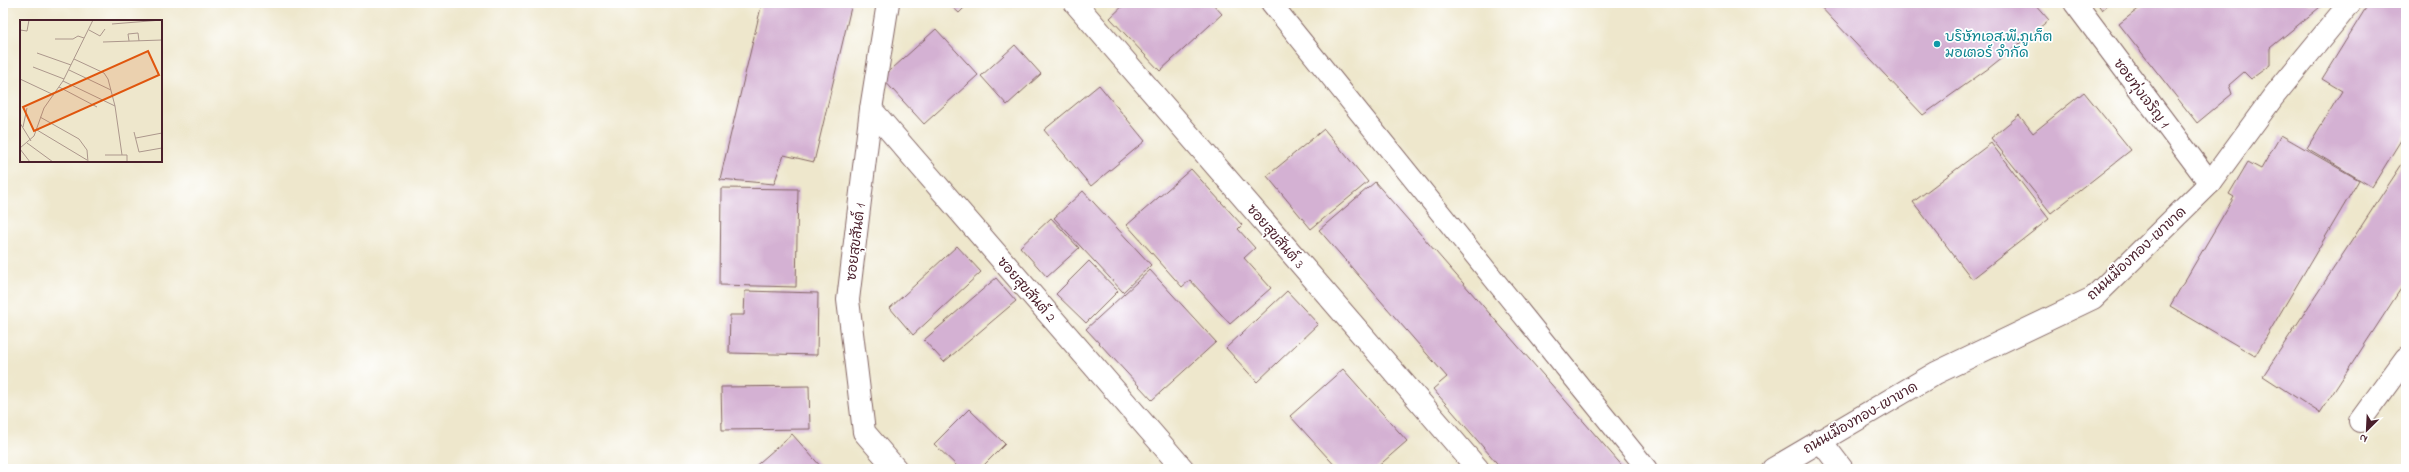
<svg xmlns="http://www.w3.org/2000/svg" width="2409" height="472" font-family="'Indie Flower','Playpen Sans Thai',sans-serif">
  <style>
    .building { fill: #d4b1d3 }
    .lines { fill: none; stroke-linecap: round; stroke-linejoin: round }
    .lane-casing { stroke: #836563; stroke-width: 22 }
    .street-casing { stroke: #836563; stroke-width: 24 }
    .secondary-casing { stroke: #836563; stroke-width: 24 }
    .lane { stroke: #fff; stroke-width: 20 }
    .street { stroke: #fff; stroke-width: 22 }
    .secondary { stroke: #fff; stroke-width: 22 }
    .culture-dot { fill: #0f9aa8; stroke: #fff; stroke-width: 1.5 }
    .labels { text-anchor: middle; stroke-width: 3.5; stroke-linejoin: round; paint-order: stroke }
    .culture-label { font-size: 14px; fill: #0d838f; stroke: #fff; text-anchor: start }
    .street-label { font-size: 14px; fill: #4a1f2b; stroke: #fff }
    .inset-road { fill: none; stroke: #ac978c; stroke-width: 1 }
    .view { fill: #e0560e; fill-opacity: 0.15; stroke: #e0560e; stroke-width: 2 }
    .inset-edge { fill: none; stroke: #4a1f2b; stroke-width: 2 }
  </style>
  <rect width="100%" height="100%" fill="#fff"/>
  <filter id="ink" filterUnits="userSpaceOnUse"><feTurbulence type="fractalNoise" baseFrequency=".025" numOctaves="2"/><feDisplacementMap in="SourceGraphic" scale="8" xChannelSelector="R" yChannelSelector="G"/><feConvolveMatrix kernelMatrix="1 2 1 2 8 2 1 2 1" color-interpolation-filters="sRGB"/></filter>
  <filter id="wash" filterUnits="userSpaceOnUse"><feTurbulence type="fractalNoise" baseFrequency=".012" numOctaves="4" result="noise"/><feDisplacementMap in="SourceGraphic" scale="16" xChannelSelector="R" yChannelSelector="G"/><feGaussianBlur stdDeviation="0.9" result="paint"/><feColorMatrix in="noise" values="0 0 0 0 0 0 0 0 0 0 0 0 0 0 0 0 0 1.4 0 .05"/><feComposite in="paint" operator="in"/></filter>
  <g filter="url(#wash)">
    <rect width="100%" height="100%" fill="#eee7cc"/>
    <g id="blocks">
      <g class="building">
        <path d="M762 3H852L814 162 784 155 774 184 720 179Z"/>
        <path d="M948 3H969L959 13Z"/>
        <path d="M1126 3H1212L1222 14 1160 71 1110 18Z"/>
        <path d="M1817 3H2034L2049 20 1989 68 1923 115Z"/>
        <path d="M2097 3H2110L2102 10Z"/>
        <path d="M2146 3H2325L2270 48V65L2251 79 2244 72 2229 85 2232 94 2197 123 2119 24Z"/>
        <path d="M2369 3H2406V132L2372 187 2307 148 2342 91 2322 79Z"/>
        <path d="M936 29 978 75 924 124 882 78Z"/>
        <path d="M1015 45 1041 74 1007 105 981 76Z"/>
        <path d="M1099 85 1145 141 1091 186 1044 130Z"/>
        <path d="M2084 92 2131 150 2051 213 1991 138 2019 115 2033 133Z"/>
        <path d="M1324 129 1368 182 1311 229 1267 176Z"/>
        <path d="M2281 135 2359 180 2255 356 2170 306 2234 197 2229 194 2248 162 2261 169Z"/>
        <path d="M1991 143 2049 219 1972 279 1913 202Z"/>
        <path d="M2406 158V281L2320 413 2263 376Z"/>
        <path d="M1191 169 1242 225 1238 229 1255 248 1244 258 1271 288 1230 324 1190 280 1182 287 1127 225Z"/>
        <path d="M1375 182 1625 469H1502L1433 389 1447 377 1319 230Z"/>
        <path d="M721 188 798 189 796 287 720 285Z"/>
        <path d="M1083 191 1151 265 1123 292 1054 218Z"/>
        <path d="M1051 218 1079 248 1047 277 1020 247Z"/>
        <path d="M957 246 981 272 913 335 890 308Z"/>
        <path d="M1089 261 1118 291 1086 323 1056 294Z"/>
        <path d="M1150 270 1216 342 1152 400 1086 329Z"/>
        <path d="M996 278 1016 301 944 362 924 340Z"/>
        <path d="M745 291 818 293 817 355 729 353 730 315H744Z"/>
        <path d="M1287 291 1318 324 1257 382 1226 348Z"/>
        <path d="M1343 369 1407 441 1375 469H1338L1290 416Z"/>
        <path d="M809 386 810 429 722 430 721 387Z"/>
        <path d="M969 409 1005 444 980 469H960L934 444Z"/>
        <path d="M792 434 823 469H752Z"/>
      </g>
    </g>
  </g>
  <g filter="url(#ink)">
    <use href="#blocks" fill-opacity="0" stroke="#836563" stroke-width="1"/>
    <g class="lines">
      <g class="lane-casing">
        <path id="lane" d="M1271 3 1647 469"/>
      </g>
      <g class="street-casing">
        <g id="street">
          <path d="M888 3 871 109 848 300 864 432 896 469"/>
          <path d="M1075 3 1478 469"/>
          <path d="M2075 3 2210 183"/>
          <path d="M871 109 1183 469"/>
          <path d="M2360 421 2406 358"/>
          <path d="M1820 440 1842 469"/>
        </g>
      </g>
      <g class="secondary-casing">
        <path id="secondary" d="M1773 469 1936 373 2093 298 2210 183 2273 97 2350 3"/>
      </g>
      <use href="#lane" class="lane"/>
      <use href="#street" class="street"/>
      <use href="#secondary" class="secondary"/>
    </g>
  </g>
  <circle class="culture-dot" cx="1937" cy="44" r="4"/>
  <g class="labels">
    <g class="culture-label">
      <text x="1945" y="41">บริษัทเอส.พี.ภูเก็ต<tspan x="1945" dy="16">มอเตอร์ จำกัด</tspan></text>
    </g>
    <g class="street-label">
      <text transform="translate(2142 93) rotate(53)" y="5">ซอยทุ่งเจริญ 1</text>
      <text transform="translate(1276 236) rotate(49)" y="5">ซอยสุขสันต์ 3</text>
      <text transform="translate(855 242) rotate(-83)" y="5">ซอยสุขสันต์ 1</text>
      <text transform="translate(2136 253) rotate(-43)" y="5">ถนนเมืองทอง-เขาขาด</text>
      <text transform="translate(1027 289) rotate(49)" y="5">ซอยสุขสันต์ 2</text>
      <text transform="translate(1860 417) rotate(-30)" y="5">ถนนเมืองทอง-เขาขาด</text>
    </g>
  </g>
  <g transform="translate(20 20)">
    <rect width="142" height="142" fill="#eee7cc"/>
    <path class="inset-road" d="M92 4 142 0M0 10 7 11 9 0M69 10 80 16 85 9M35 19H53L58 16 64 18M109 21 108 14 118 13 119 21M83 22 142 20M17 33 51 45M54 39 84 53 88 59 95 86 102 135M13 47 44 59M49 50 91 70M0 59 34 75M43 61 95 86M39 67 77 87M20 97 59 119 67 130 68 142M0 103 11 121M3 107 7 88M17 110 67 140M114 112 119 132 142 128M116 118 142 113M7 123 33 142M0 128 14 116 24 88 43 61 73 0M0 129 10 142M85 135H107V142"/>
    <path class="view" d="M128 31 139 55 14 111 3 87Z"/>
    <rect width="142" height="142" class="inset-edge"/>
  </g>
  <rect width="2409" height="472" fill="none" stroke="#fff" stroke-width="16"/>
  <g transform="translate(2367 430) rotate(204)" stroke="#ffffff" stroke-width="3" paint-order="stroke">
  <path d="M0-3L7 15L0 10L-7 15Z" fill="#4a1f2b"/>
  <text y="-6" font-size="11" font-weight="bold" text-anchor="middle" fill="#4a1f2b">N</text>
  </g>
</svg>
